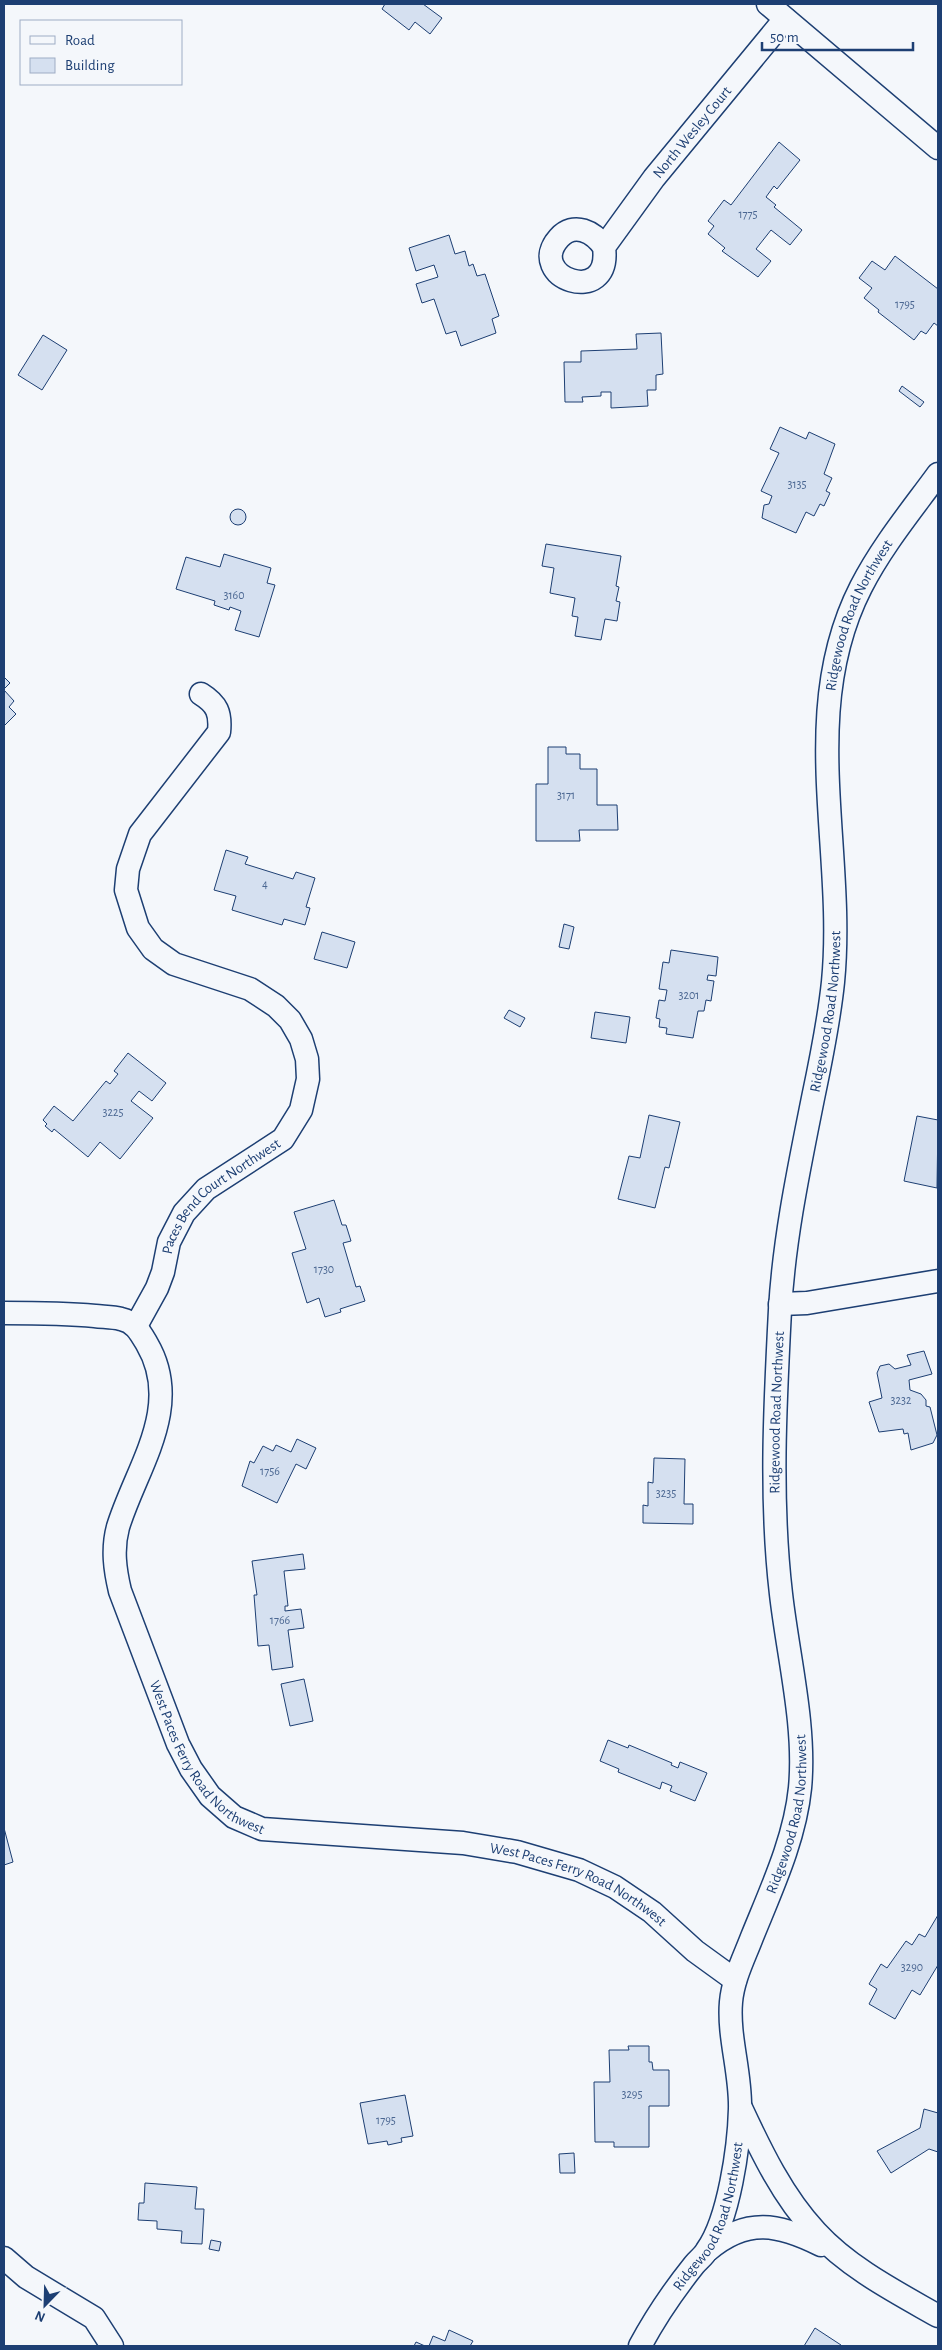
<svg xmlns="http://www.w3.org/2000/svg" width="942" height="2350" font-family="'Alegreya Sans',sans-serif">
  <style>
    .building { fill: #d5e0f0; stroke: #1d3f73 }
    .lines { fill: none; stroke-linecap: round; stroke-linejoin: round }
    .minor-casing { stroke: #1d3f73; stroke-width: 25 }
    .minor { stroke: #f4f7fb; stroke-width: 22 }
    .labels { text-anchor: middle; stroke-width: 4; stroke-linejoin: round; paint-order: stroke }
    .number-label { font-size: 12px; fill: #4b6792 }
    .street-label { font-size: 15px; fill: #1d3f73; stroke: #f4f7fb }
  </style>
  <rect width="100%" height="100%" fill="#f4f7fb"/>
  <g class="building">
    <path d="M385 4H423L442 18 430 34 415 22 409 30 382 9Z"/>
    <path d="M779 142 800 160 777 189 774 186 766 197 776 205 774 207 802 230 790 245 771 230 756 249 771 261 758 277 722 251 725 248 708 234 714 226 708 221 724 200 731 205Z"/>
    <path d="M449 235 455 254 465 251 469 266 473 264 477 276 485 274 499 316 492 319 496 333 461 346 456 331 446 334 434 299 422 303 416 284 438 277 434 265 416 271 409 248Z"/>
    <path d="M895 256 938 289V326L934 323 926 334 921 331 914 340 878 312 879 310 864 298 872 288 859 278 872 261 885 270Z"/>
    <path d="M661 333 663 374 656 375V390H647L648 406 611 408V392H601V396L582 397 583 402H565L564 362H581V351L637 349 636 334Z"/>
    <path d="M43 335 67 350 42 390 18 375Z"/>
    <path d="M902 386 924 402 920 407 899 391Z"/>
    <path d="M780 427 806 439 809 432 835 444 824 474 832 478 826 491 830 493 824 506 820 504 814 516 806 512 796 533 762 518 764 505 769 504 772 496 761 491 779 453 770 449Z"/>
    <circle cx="238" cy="517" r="8"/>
    <path d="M546 544 621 556 616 586 619 587 616 601 620 602 617 621 605 619 601 640 575 636 578 617 572 616 575 598 550 593 554 568 542 566Z"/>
    <path d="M224 554 271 568 267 583 275 585 259 637 235 630 241 611 230 607 229 610 214 605 215 601 176 589 186 557 220 567Z"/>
    <path d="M4 677 10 683 4 689Z"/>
    <path d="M4 690 14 701 9 707 16 714 4 726Z"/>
    <path d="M548 747H566V754H580V769H597V805H617L618 830H579L580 841H536V784H548Z"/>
    <path d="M226 850 248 857 245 864 293 879 296 872 315 878 306 907 310 908 305 925 284 919 282 925 232 910 236 896 214 890Z"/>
    <path d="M564 924 574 927 569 949 559 947Z"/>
    <path d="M322 932 355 942 347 968 314 959Z"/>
    <path d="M671 950 718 957 716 976 708 975 707 980 714 981 711 1001 706 1000 704 1011H698L693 1038 666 1034 667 1028 659 1027 660 1019 656 1018 659 1000 665 1001 667 990 659 989 663 962 669 963Z"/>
    <path d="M509 1010 525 1018 520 1027 504 1018Z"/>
    <path d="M595 1012 630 1017 626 1043 591 1038Z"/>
    <path d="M128 1053 166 1083 152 1101 139 1091 131 1101 153 1118 120 1159 100 1142 88 1157 54 1129 52 1132 45 1126 47 1124 43 1120 54 1106 73 1121 106 1081 110 1084 118 1074 114 1071Z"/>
    <path d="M649 1115 680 1122 669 1168 665 1167 655 1208 618 1199 629 1156 640 1158Z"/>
    <path d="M917 1116 938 1120 937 1188 904 1181Z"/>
    <path d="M334 1200 342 1225H346L351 1241 343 1243 356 1287 360 1286 365 1301 340 1309 341 1312 325 1317 319 1298 307 1303 292 1253 306 1249 294 1212Z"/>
    <path d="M924 1351 932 1374 909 1380 910 1390 921 1394 926 1400V1406L930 1407 937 1435 933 1443 911 1450 908 1433 904 1434 903 1429 879 1432 869 1402 882 1398 877 1373 880 1366 889 1364 895 1369 911 1365 907 1355Z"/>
    <path d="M297 1439 316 1448 306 1469 296 1464 277 1503 242 1486 250 1461 254 1463 263 1446 273 1451 276 1445 291 1452Z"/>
    <path d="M654 1458 685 1459 684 1504H693V1524L643 1523V1505L648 1506V1482L653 1483Z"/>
    <path d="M303 1554 305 1569 284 1571 288 1606H285V1611L301 1609 304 1628 288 1630 293 1667 272 1670 269 1645 258 1646 254 1595H257L252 1561Z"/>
    <path d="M304 1679 313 1721 290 1726 281 1684Z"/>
    <path d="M608 1740 628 1748 629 1745 672 1763 671 1765 678 1768 680 1762 707 1773 695 1801 670 1791 672 1786 662 1782 660 1789 618 1772 619 1769 600 1761Z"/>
    <path d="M4 1828 13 1862 4 1865Z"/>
    <path d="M938 1915V1965L920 1995 912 1990 895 2019 869 2004 877 1989 869 1984 881 1964 887 1968 906 1941 912 1945 919 1934 925 1937Z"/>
    <path d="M628 2046H649V2062H652L653 2070H669V2106H649V2147H614V2142H595L594 2082H610L609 2050H629Z"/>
    <path d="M405 2095 413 2136 401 2138 402 2142 388 2145 387 2141 368 2144 360 2103Z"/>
    <path d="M924 2109 938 2113V2152L929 2149 891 2173 877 2151 920 2128Z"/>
    <path d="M574 2153 575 2173H560L559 2154Z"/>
    <path d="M145 2183 197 2187 195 2209H204L202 2244 181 2243 182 2231 157 2229V2221L138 2220 139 2203H144Z"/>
    <path d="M211 2240 221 2242 219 2251 209 2249Z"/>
    <path d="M815 2328 841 2345 840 2346H804Z"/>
    <path d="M449 2330 473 2341 470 2346H429L433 2336 445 2341Z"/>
    <path d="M416 2342 425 2346H414Z"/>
  </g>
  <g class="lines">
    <g class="minor-casing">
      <g id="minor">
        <path d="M768 4 938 148"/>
        <path id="s1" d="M604 247C594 232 574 221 559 238 524 277 612 309 604 247L654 178 785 19"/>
        <path d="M780 1304 807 1303 938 1281"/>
        <path id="s2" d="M4 1313C34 1313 64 1313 95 1316 103 1317 113 1317 121 1319 135 1322 140 1332 147 1344 184 1407 136 1468 118 1527 112 1549 115 1570 120 1591L178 1744 191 1769 210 1796 234 1817 262 1829 463 1843 517 1852 579 1870 615 1887 652 1912 695 1951 735 1980"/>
        <path id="s3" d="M136 1326 157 1288 163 1272 169 1242 184 1213 206 1189 283 1139 301 1110 308 1079 307 1059 301 1039 290 1020 276 1006 250 989 174 964 153 949 138 928 126 890 128 869 140 834 219 732C221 713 217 704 201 694"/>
        <path d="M741 2108C761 2151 783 2197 816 2232 849 2268 896 2292 938 2316"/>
        <path d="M708 2250C747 2217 779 2224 821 2245"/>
        <path d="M4 2258 26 2277 94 2318 112 2346"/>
        <path id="s4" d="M640 2346C655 2318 674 2290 694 2265 698 2260 704 2256 707 2250 729 2219 739 2147 740 2109 741 2073 728 2037 731 2002 733 1979 744 1958 752 1937 771 1890 795 1839 800 1788 806 1726 788 1656 781 1594 770 1500 775 1405 780 1310 784 1239 799 1168 813 1098 821 1060 829 1021 833 982 846 850 797 712 861 587 882 546 911 511 938 474"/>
      </g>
    </g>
    <use href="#minor" class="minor"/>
  </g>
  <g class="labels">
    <g class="number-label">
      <text x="748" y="218">1775</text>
      <text x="905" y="308">1795</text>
      <text x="797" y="488">3135</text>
      <text x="234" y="599">3160</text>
      <text x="566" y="799">3171</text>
      <text x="265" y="888">4</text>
      <text x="689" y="999">3201</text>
      <text x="113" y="1116">3225</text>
      <text x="324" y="1273">1730</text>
      <text x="901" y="1404">3232</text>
      <text x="270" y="1475">1756</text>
      <text x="666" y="1497">3235</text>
      <text x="280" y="1624">1766</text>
      <text x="912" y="1971">3290</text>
      <text x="632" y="2098">3295</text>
      <text x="386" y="2124">1795</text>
    </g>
    <g class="street-label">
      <text dy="5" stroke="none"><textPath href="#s1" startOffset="311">North Wesley Court</textPath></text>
      <text dy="5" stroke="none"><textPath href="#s4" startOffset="1782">Ridgewood Road Northwest</textPath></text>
      <text dy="5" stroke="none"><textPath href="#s4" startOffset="1379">Ridgewood Road Northwest</textPath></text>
      <text dy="5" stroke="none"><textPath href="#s3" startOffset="161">Paces Bend Court Northwest</textPath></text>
      <text dy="5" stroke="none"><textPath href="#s4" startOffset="974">Ridgewood Road Northwest</textPath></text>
      <text dy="5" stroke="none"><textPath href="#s2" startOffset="605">West Paces Ferry Road Northwest</textPath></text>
      <text dy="5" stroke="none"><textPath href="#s4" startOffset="569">Ridgewood Road Northwest</textPath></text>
      <text dy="5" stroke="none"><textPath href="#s2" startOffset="1025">West Paces Ferry Road Northwest</textPath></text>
      <text dy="5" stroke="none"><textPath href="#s4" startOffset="149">Ridgewood Road Northwest</textPath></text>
    </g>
  </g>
  <rect width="942" height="2350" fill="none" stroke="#1d3f73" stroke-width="10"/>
  <rect x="20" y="20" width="162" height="65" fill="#f4f7fb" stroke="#9eadc5"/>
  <rect x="30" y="36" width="25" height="8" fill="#f4f7fb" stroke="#9eadc5"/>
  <text x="65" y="45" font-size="15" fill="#1d3f73">Road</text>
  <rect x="30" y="58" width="25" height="15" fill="#d5e0f0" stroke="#9eadc5"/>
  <text x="65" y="70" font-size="15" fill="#1d3f73">Building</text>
  <g transform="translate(45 2305) rotate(203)" stroke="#f4f7fb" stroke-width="4" paint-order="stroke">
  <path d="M0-4L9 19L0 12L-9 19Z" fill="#1d3f73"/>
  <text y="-8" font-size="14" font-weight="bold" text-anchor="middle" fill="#1d3f73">N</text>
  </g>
  <path d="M762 42v8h151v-8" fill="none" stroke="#1d3f73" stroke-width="2.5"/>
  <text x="770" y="42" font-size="15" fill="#1d3f73" stroke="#f4f7fb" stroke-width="4" paint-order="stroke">50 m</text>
</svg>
